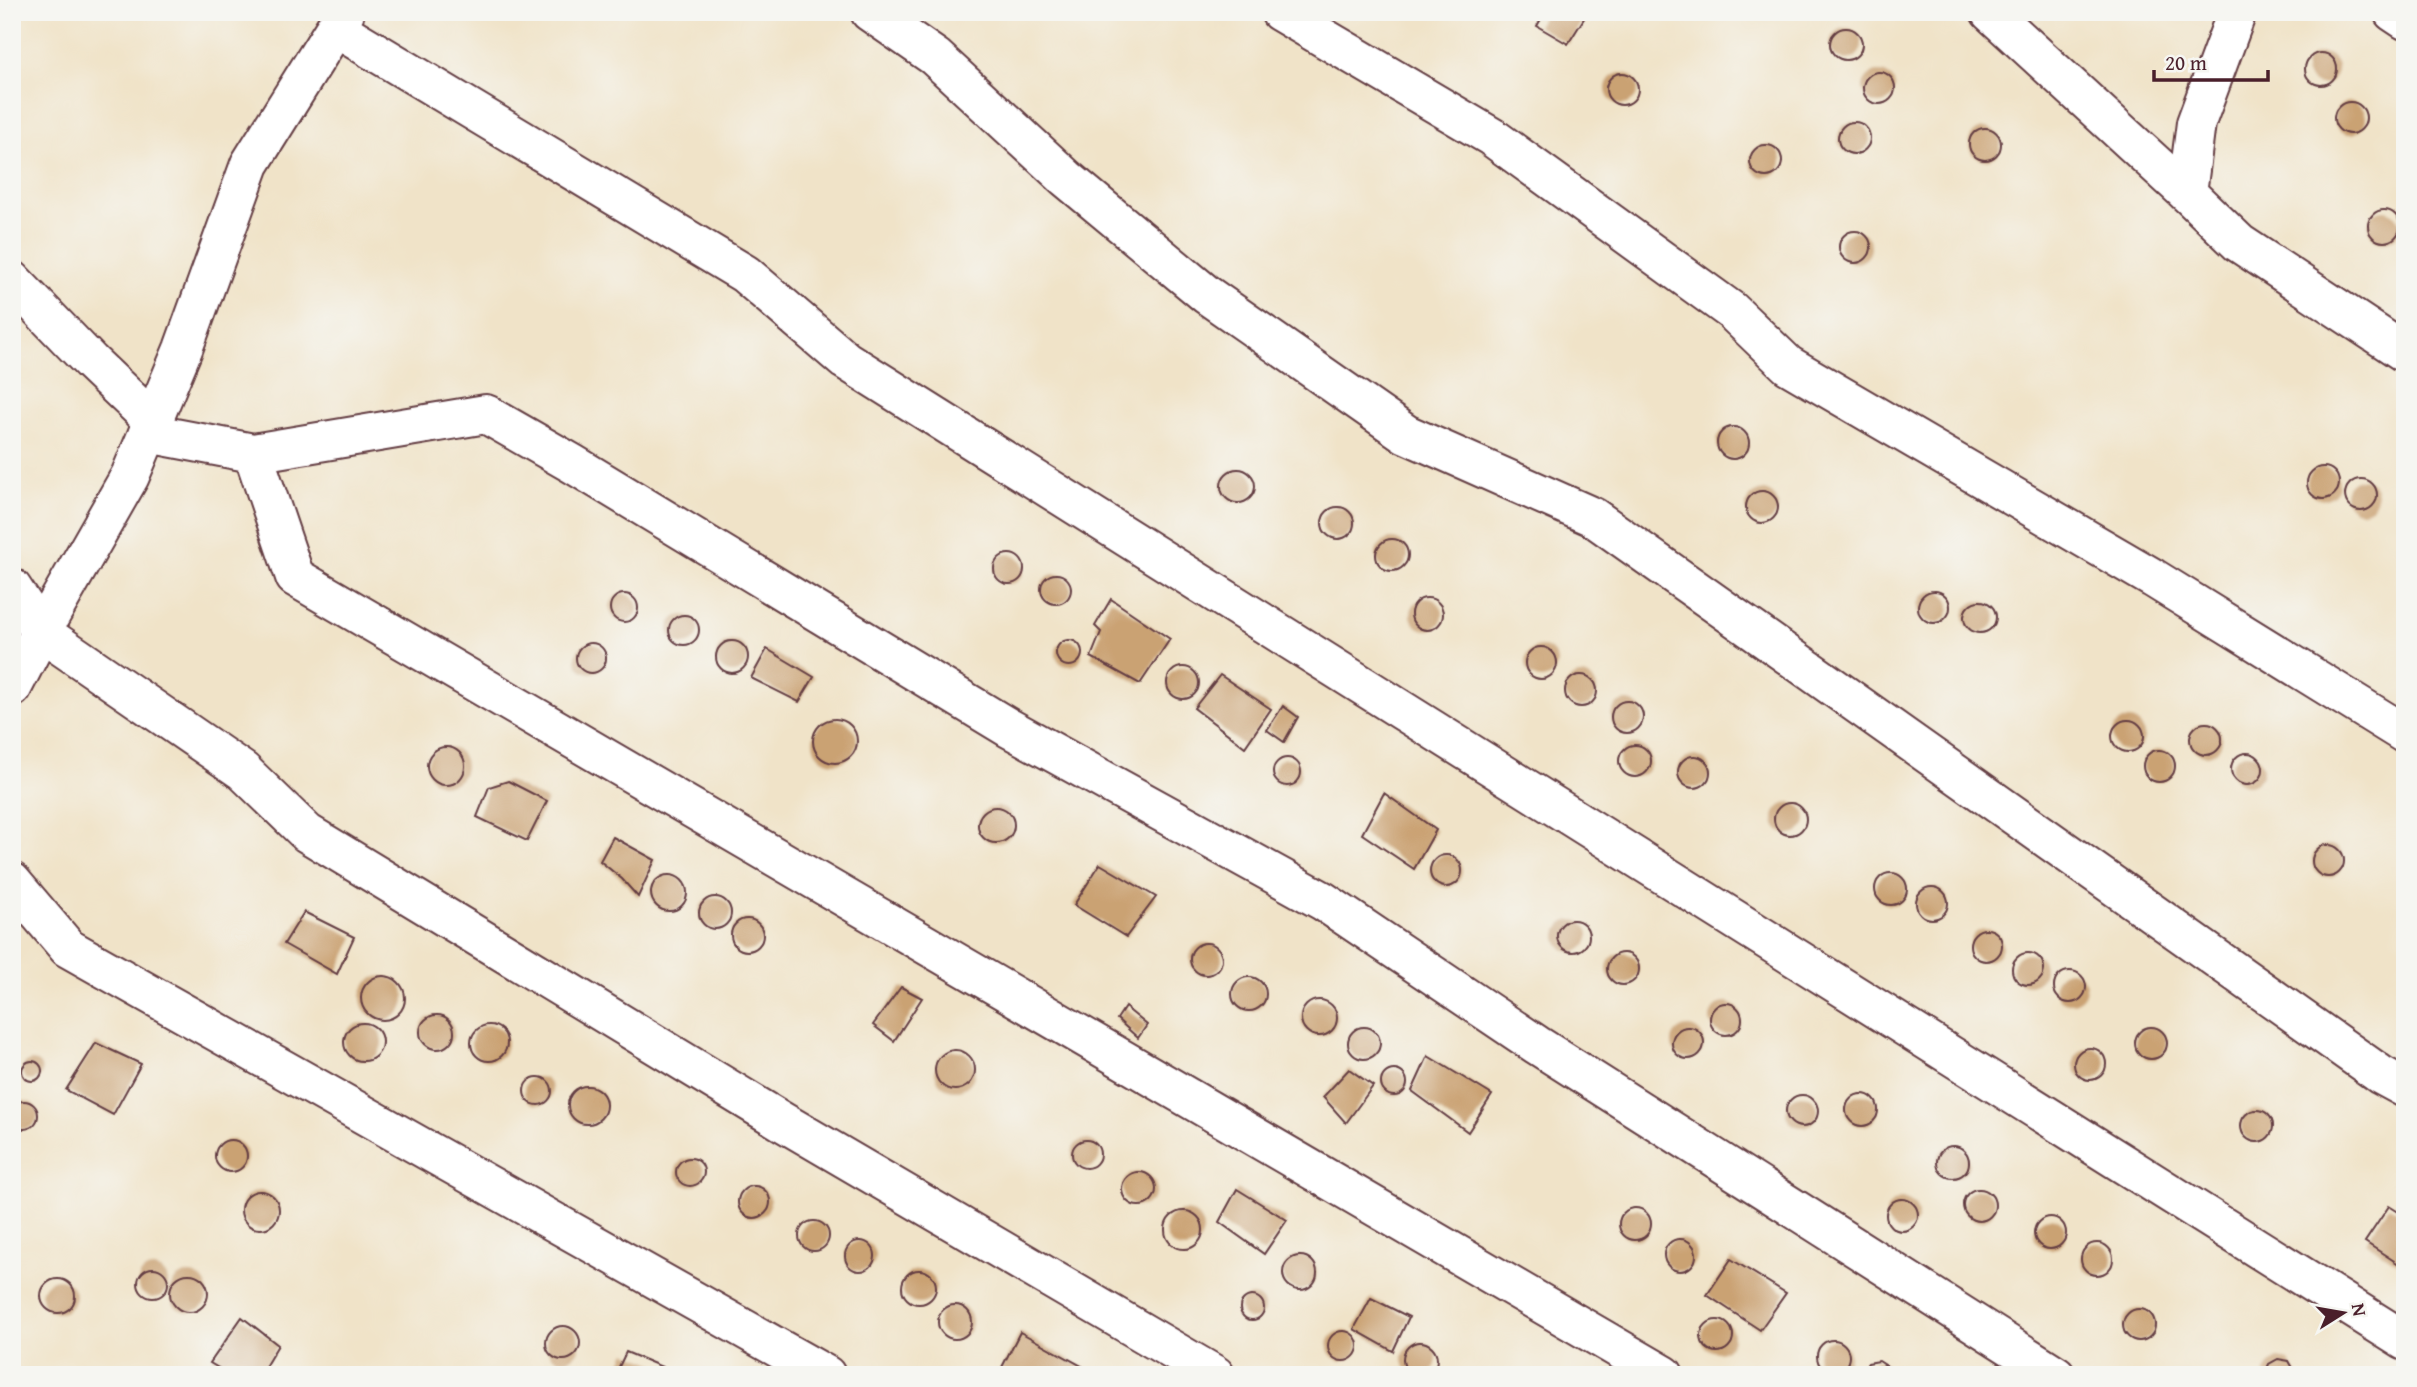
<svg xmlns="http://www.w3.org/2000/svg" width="2417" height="1387" font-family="'Gentium Book Plus',serif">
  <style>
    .building { fill: #caa273 }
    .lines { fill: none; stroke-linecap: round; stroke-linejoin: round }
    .minor-casing { stroke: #633c43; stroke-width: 42 }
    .minor { stroke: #fff; stroke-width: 38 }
  </style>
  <rect width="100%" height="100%" fill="#f6f6f2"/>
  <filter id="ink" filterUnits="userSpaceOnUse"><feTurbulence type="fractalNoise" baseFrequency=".0143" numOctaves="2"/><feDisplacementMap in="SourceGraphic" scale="14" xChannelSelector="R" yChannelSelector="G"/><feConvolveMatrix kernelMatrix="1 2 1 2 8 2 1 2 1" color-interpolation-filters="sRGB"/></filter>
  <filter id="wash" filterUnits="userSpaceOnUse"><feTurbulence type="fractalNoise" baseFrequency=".00686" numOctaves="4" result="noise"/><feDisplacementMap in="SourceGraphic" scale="28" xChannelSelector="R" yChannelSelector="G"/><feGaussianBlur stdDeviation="1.57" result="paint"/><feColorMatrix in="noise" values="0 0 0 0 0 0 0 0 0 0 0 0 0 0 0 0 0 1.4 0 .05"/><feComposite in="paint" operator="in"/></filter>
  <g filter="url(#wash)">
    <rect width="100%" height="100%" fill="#f0e3c8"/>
    <g id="blocks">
      <g class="building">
        <path d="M1545 12H1588L1568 44 1537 26Z"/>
        <circle cx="1846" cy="44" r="16"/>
        <circle cx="2321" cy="69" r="16"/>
        <circle cx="1879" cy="88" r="16"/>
        <circle cx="1622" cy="89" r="16"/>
        <circle cx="2350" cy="118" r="16"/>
        <circle cx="1854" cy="138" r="16"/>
        <circle cx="1985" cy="144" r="16"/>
        <circle cx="1766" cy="161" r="16"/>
        <circle cx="2384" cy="226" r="16"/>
        <circle cx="1855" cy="247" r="16"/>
        <circle cx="1733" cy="443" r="16"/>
        <circle cx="2323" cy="483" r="16"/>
        <circle cx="1238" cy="486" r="17"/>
        <circle cx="2361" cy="495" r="16"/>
        <circle cx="1762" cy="507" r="16"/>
        <circle cx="1338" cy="523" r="16"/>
        <circle cx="1392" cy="555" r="16"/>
        <circle cx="1009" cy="569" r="15"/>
        <circle cx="1056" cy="589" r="15"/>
        <circle cx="1934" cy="607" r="16"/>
        <circle cx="624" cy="608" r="14"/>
        <circle cx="1427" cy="614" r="16"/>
        <path d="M1111 599 1170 639 1140 684 1091 657 1101 632 1095 626Z"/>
        <circle cx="1980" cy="617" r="16"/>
        <circle cx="684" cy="630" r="15"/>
        <circle cx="1069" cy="653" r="13"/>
        <circle cx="732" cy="657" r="16"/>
        <circle cx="591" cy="658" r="15"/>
        <circle cx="1541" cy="663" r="16"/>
        <path d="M767 649 814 677 799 702 751 678Z"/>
        <circle cx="1183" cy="683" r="16"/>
        <circle cx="1581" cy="691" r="16"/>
        <path d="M1220 675 1271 709 1245 747 1194 708Z"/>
        <circle cx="1627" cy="717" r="16"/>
        <path d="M1283 706 1298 717 1284 742 1267 730Z"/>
        <circle cx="835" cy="741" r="22"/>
        <circle cx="2128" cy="736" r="16"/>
        <circle cx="2206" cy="739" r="16"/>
        <circle cx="1635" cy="761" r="16"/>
        <circle cx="446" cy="766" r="19"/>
        <circle cx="2159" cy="766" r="16"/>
        <circle cx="2247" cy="769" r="16"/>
        <circle cx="1694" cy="772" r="16"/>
        <circle cx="1287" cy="772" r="14"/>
        <path d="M508 781 547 801 527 841 477 817 489 787Z"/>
        <path d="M1384 793 1436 830 1414 869 1362 834Z"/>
        <circle cx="1790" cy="819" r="16"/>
        <circle cx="996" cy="825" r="18"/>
        <path d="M613 837 655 860 638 897 622 879 600 861Z"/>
        <circle cx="2328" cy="861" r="16"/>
        <circle cx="1446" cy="871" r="16"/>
        <path d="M1100 864 1156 897 1126 937 1074 905Z"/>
        <circle cx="1891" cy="889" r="16"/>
        <circle cx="669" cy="893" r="18"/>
        <circle cx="1932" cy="903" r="16"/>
        <circle cx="715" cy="913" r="16"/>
        <path d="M304 912 354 937 337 974 284 944Z"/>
        <circle cx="747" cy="935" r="16"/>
        <circle cx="1573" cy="936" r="16"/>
        <circle cx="1986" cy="945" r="16"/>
        <circle cx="1206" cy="959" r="16"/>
        <circle cx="1623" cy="969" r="16"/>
        <circle cx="2028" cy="969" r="16"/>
        <circle cx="2070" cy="987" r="16"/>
        <circle cx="383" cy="998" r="22"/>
        <circle cx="1249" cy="994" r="17"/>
        <path d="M901 987 922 998 894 1041 873 1025Z"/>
        <circle cx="1319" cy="1018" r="18"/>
        <circle cx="1726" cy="1019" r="16"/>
        <path d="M1125 1007 1147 1025 1138 1038 1117 1019Z"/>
        <circle cx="437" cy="1032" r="17"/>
        <circle cx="363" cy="1042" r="19"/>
        <circle cx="489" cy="1043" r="18"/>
        <circle cx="1688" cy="1043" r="16"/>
        <circle cx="2151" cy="1043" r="16"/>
        <circle cx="1364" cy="1043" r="16"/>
        <path d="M96 1043 141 1064 113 1115 66 1090Z"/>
        <circle cx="2090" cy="1064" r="16"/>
        <circle cx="955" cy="1070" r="20"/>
        <path d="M1428 1056 1492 1095 1468 1132 1412 1091Z"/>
        <circle cx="32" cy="1071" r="10"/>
        <path d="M1349 1069 1373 1086 1346 1123 1323 1097Z"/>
        <circle cx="1394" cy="1083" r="13"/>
        <circle cx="538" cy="1091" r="14"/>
        <circle cx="587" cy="1105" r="19"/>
        <circle cx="1862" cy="1110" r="16"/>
        <circle cx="1802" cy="1111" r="16"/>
        <circle cx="24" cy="1115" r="14"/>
        <circle cx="2257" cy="1126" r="16"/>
        <circle cx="1086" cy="1154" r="14"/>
        <circle cx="231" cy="1156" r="16"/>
        <circle cx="1953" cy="1162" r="16"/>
        <circle cx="690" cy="1172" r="14"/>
        <circle cx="1139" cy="1189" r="17"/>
        <circle cx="754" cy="1202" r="16"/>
        <circle cx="1979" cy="1205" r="16"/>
        <path d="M1237 1189 1287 1220 1264 1254 1219 1222Z"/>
        <circle cx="260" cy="1210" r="19"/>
        <circle cx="1902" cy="1215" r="16"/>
        <path d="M2389 1206 2405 1216V1268L2365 1242Z"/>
        <circle cx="1635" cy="1224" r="16"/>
        <circle cx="1184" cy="1230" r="19"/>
        <circle cx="2050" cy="1233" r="16"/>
        <circle cx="814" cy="1236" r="15"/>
        <circle cx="1680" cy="1255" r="16"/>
        <circle cx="860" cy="1256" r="15"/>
        <circle cx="2097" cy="1259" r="16"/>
        <circle cx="1300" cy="1273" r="17"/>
        <path d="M1731 1259 1786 1293 1760 1330 1707 1295Z"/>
        <circle cx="153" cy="1283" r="15"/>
        <circle cx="919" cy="1287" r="17"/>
        <circle cx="189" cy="1293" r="19"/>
        <circle cx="58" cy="1296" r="17"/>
        <circle cx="1252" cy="1308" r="12"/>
        <path d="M1371 1298 1409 1317 1393 1351 1354 1329Z"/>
        <circle cx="955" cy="1322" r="17"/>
        <circle cx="2139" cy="1325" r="16"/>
        <path d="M242 1317 278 1345 260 1375H224L225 1372 210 1363Z"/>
        <circle cx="1717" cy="1336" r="16"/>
        <circle cx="563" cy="1343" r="17"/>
        <circle cx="1343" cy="1346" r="15"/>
        <path d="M1020 1332 1085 1368 1081 1375H998Z"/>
        <circle cx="1833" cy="1356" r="16"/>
        <circle cx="1420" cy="1359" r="17"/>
        <path d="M626 1352 674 1372 672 1375H615Z"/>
        <path d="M2278 1359 2289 1361 2297 1375H2264L2269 1364Z"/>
        <path d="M1879 1361 1888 1367 1891 1375H1859L1868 1363Z"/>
      </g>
    </g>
  </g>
  <g filter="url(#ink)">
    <use href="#blocks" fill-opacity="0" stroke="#633c43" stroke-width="2"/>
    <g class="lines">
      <g class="minor-casing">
        <g id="minor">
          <path d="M345 12 250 164 183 349 130 476 41 632 243 771 307 833 783 1122 1215 1375"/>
          <path d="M870 12 935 57 1066 178 1207 295 1406 434 1593 517 2381 1075 2405 1088"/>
          <path d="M1280 12 1492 137 1732 311 1788 365 2153 578 2405 734"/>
          <path d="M1990 12 2187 193"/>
          <path d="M2237 12 2196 123 2187 193 2239 243 2405 353"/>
          <path d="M2393 12 2405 20"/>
          <path d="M336 28 745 274 845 360 2405 1341"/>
          <path d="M12 280 91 362 153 421"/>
          <path d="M148 433 253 453 486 414 573 464 1009 728 1323 901 1537 1045 2056 1375"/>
          <path d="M253 453 295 577 1664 1375"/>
          <path d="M12 588 41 632 12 688"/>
          <path d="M12 882 68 948 826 1375"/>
        </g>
      </g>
      <use href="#minor" class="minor"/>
    </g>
  </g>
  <rect width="2417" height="1387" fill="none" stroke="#f6f6f2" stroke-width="42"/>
  <g transform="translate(2343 1313) rotate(79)" stroke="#f6f6f2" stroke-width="5" paint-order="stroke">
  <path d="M0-5L12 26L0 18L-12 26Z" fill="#4a1f2b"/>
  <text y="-10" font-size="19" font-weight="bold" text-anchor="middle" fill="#4a1f2b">N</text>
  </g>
  <path d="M2154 70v10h114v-10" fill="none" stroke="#4a1f2b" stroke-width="3.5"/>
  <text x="2165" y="70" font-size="21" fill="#4a1f2b" stroke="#f6f6f2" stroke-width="5" paint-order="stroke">20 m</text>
</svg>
